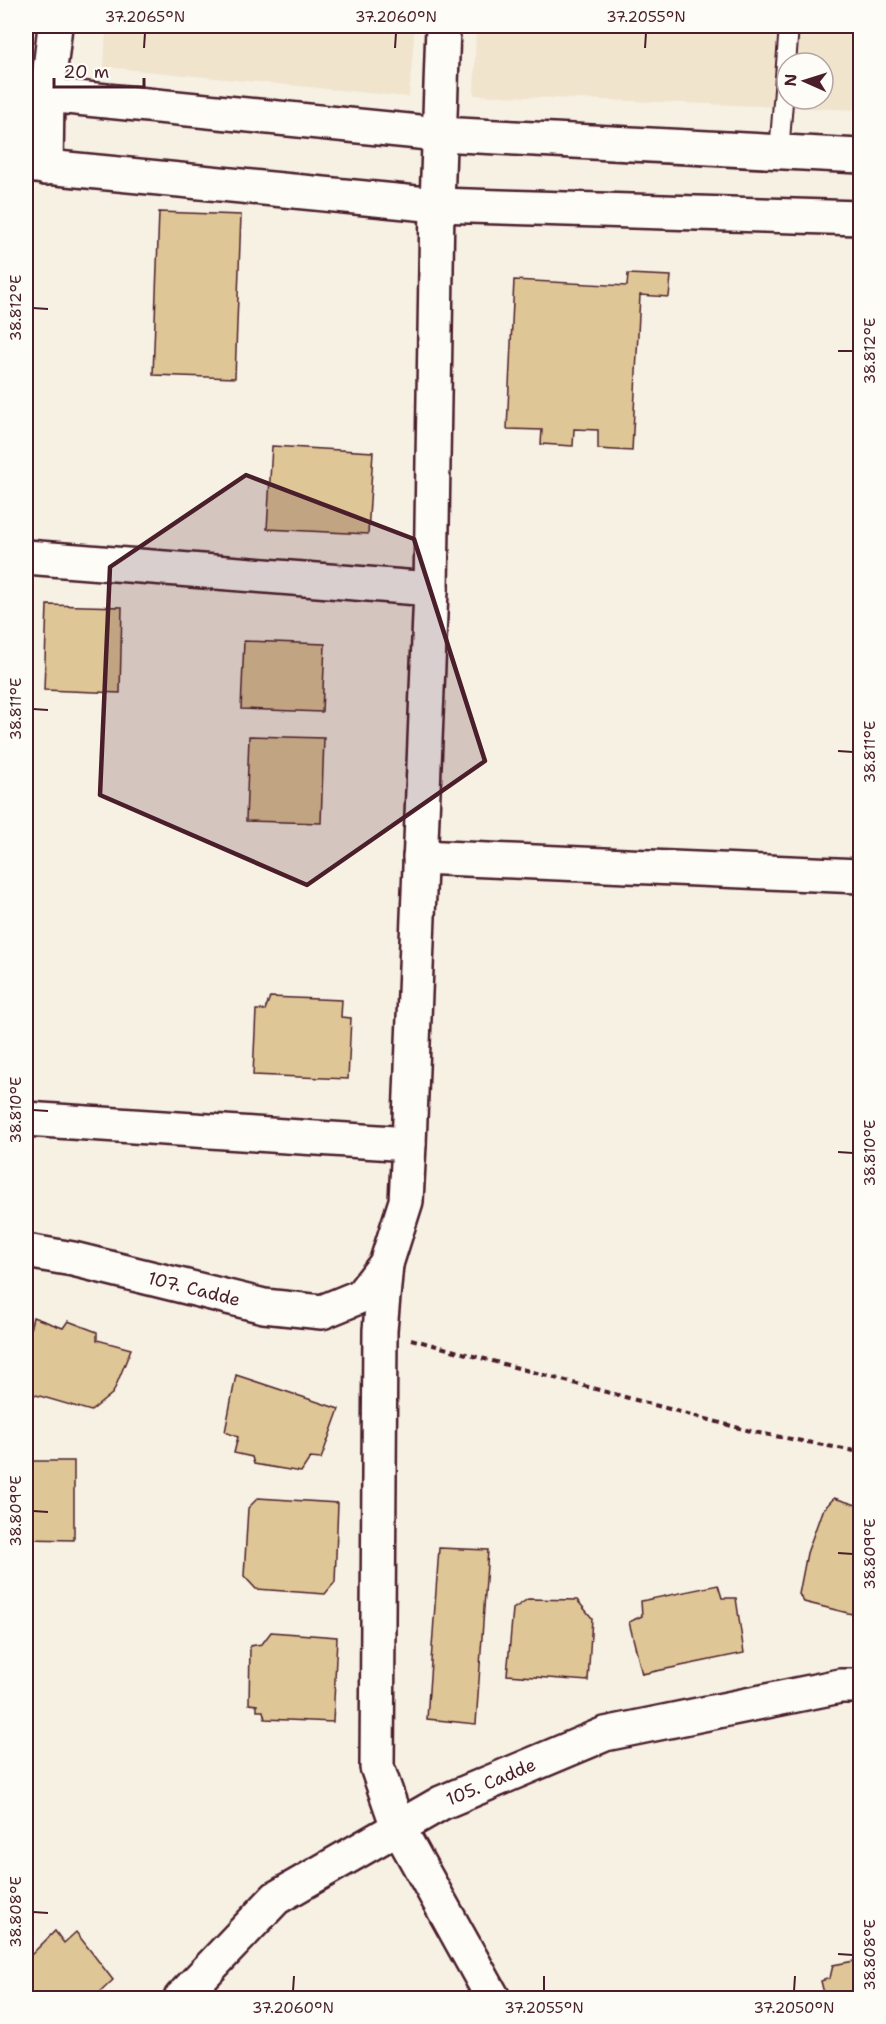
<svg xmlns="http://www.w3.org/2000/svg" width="886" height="2024" font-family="'Shantell Sans',sans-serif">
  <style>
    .built { fill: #f0e4cd; fill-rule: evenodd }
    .building { fill: #dfc696; stroke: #4a1f2b; stroke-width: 1.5 }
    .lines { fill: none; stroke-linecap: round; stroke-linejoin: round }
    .lane-casing { stroke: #4a1f2b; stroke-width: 22 }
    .street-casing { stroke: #4a1f2b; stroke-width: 38 }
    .path { stroke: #4a1f2b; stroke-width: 4; stroke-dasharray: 6 4.5; stroke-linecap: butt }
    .lane { stroke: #fdfcf7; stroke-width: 18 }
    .street { stroke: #fdfcf7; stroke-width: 33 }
    .marked { fill: #4a1f2b; fill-opacity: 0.2; stroke: #4a1f2b; stroke-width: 4.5; stroke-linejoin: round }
    .ticks { fill: none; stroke: #4a1f2b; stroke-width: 2 }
    .labels { text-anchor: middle; stroke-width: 5; stroke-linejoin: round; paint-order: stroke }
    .street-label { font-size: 18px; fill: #4a1f2b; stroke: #fdfcf7 }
    .neatline { fill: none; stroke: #4a1f2b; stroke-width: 2 }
    .ticks-label { font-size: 15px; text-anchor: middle; fill: #4a1f2b }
  </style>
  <rect width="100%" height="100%" fill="#f7f1e4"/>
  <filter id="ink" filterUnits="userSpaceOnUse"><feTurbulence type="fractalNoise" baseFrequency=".0167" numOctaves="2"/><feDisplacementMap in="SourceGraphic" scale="12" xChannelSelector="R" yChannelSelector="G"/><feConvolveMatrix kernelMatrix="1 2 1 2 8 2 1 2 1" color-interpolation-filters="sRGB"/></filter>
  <g filter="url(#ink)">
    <g class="built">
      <path d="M106 26H415L409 97 104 67Z"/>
      <path d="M476 26H860V110L474 95ZM787 63H823V99H787Z"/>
    </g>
    <g class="building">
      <path d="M159 212 241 215 235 378 153 375Z"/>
      <path d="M628 274 671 276 669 297 640 295 632 451 598 449V430L574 429 573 446 541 444 542 430 507 429 514 280 627 286Z"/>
      <path d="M272 446 373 452 368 534 267 529Z"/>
      <path d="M47 605 122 607 120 693 44 690Z"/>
      <path d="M244 641 325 644 322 712 241 709Z"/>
      <path d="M249 736 324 738 321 823 246 821Z"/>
      <path d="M270 997 342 1000 341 1017 351 1018 348 1079 253 1075 256 1010H265Z"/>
      <path d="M33 1317 63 1328 68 1321 97 1332V1340L131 1349 113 1393 91 1411 29 1393 26 1346Z"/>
      <path d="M236 1375 339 1409 321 1459 310 1458 301 1472 254 1464 252 1457 234 1453 238 1437 225 1432Z"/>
      <path d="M26 1461H74V1540L26 1539Z"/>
      <path d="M258 1498 338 1503 335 1582 325 1594 256 1589 244 1576 248 1508Z"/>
      <path d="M834 1498 860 1506V1616L804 1602 799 1594 807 1553 822 1511Z"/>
      <path d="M439 1548 488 1550 476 1724 427 1719Z"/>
      <path d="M718 1585 722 1598H736L744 1653 642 1674 629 1622 642 1616 641 1601Z"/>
      <path d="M528 1599 577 1600 592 1618 588 1681 507 1675 513 1609Z"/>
      <path d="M271 1632 337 1637 333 1722 265 1719 263 1711H257V1705L249 1704 250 1646 262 1644Z"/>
      <path d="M55 1931 64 1943 76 1932 113 1980 94 1998H26V1960Z"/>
      <path d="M860 1960V1998H825L821 1981 830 1978 833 1965Z"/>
    </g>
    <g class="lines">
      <g class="lane-casing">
        <path id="lane" d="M779 153 789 26"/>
      </g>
      <g class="street-casing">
        <g id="street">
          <path d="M26 93 439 134 860 156"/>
          <path d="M26 165 437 205 860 218"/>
          <path d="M46 168 47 95 55 26"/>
          <path d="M26 557 431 589"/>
          <path d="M420 857 860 876"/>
          <path d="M26 1119 409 1144"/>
          <path d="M26 1251 73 1259 264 1306 322 1312 361 1296 386 1264 406 1201 409 1144 431 589 437 205 443 26"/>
          <path d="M386 1264 380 1330 377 1767 398 1827 493 1998"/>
          <path d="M181 1998 276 1898 441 1803 605 1734 840 1686H860"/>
        </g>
      </g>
      <path class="path" d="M411 1339 754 1432 860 1452"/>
      <use href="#lane" class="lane"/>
      <use href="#street" class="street"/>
    </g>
  </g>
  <path class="marked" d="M246 475 414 539 485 761 307 885 100 795 110 567Z"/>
  <path class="ticks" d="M144 48 145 33M395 48 396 33M645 48 646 33M33 308 48 309M838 351H853M33 709 48 710M838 751 853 752M33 1110 48 1111M838 1152 853 1153M33 1511 48 1512M838 1553 853 1554M33 1912 48 1913M838 1954 853 1955M293 1991 294 1976M544 1991V1976M794 1991 795 1976"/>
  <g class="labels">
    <g class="street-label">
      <text transform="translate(194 1289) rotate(14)" y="6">107. Cadde</text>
      <text transform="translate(491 1782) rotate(-23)" y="6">105. Cadde</text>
    </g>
  </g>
  <rect width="886" height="2024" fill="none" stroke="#fdfcf7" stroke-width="66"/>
  <g transform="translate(805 81) rotate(273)"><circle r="28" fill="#fdfcf7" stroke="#b5a4a5" stroke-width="1.5"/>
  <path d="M0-4.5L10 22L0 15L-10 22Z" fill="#4a1f2b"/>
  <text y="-9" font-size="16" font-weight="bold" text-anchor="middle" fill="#4a1f2b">N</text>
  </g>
  <path d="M54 78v9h90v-9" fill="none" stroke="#4a1f2b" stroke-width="3"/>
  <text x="63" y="78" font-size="18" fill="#4a1f2b" stroke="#fdfcf7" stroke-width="4.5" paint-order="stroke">20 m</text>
  <rect x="33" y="33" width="820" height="1958" class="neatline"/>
  <g class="ticks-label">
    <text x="145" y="22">37.2065°N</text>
    <text x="396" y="22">37.2060°N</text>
    <text x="646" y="22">37.2055°N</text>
    <text transform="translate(16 308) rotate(-90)" y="5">38.812°E</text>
    <text transform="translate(870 351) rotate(-90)" y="5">38.812°E</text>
    <text transform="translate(16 709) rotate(-90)" y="5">38.811°E</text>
    <text transform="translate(870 752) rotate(-90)" y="5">38.811°E</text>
    <text transform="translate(16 1110) rotate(-90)" y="5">38.810°E</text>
    <text transform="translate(870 1153) rotate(-90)" y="5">38.810°E</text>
    <text transform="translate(16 1511) rotate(-90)" y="5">38.809°E</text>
    <text transform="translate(870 1554) rotate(-90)" y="5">38.809°E</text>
    <text transform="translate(16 1912) rotate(-90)" y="5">38.808°E</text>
    <text transform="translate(870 1955) rotate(-90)" y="5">38.808°E</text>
    <text x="293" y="2013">37.2060°N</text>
    <text x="544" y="2013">37.2055°N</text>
    <text x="794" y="2013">37.2050°N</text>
  </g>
</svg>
